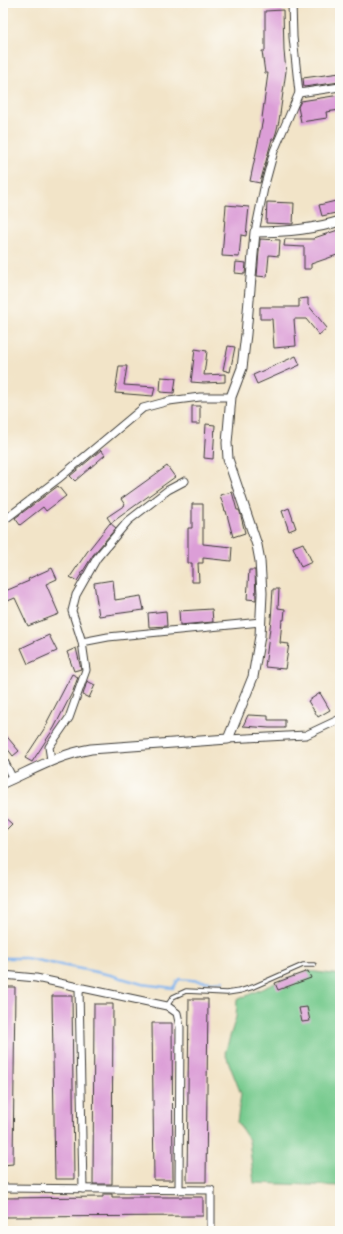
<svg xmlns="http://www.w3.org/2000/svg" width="343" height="1234" font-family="Caveat,sans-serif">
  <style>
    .green { fill: #78cb8f; stroke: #4a7456 }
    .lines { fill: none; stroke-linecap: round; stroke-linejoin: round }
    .stream { stroke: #81b4ee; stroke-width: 2.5 }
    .building { fill: #dc9ed7 }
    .service-casing { stroke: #3c3a36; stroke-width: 5.5 }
    .minor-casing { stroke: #3c3a36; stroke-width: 9 }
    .tertiary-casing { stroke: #3c3a36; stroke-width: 11 }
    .service { stroke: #fff; stroke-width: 3.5 }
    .minor { stroke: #fff; stroke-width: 7 }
    .tertiary { stroke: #fff; stroke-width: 9 }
  </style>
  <rect width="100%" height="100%" fill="#fdfcf7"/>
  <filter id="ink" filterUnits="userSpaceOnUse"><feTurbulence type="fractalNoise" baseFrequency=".025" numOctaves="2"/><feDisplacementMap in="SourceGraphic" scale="8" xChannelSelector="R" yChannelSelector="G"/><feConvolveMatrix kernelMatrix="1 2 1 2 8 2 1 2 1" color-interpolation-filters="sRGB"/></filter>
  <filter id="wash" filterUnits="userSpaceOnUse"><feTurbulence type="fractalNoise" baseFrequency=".012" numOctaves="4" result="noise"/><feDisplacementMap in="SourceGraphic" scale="16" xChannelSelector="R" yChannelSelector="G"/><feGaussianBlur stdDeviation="0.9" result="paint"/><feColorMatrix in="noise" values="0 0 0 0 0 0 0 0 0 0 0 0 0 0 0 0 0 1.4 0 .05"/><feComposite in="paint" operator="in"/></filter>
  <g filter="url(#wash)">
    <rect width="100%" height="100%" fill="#f2e4c8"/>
    <path class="green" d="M308 971 340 975V1186L254 1183 249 1140 237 1122 241 1094 225 1053 236 1017 237 1000 275 983Z"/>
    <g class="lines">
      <path class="stream" d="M3 958H26L111 975 142 984 173 988 179 979 213 982 223 981"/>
    </g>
    <g id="blocks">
      <g class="building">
        <path d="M283 10 284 51 286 71 279 121 276 133 274 139H272L260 183 250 181 263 119 262 118 268 73H265L262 51H265V11Z"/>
        <path d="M340 73V82L304 87 303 78Z"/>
        <path d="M340 95V110L326 112 327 118 301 122 298 107 301 101Z"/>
        <path d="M340 200V212L322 216 319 205Z"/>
        <path d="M267 202 294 203 293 224 266 223Z"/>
        <path d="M226 205 249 207 246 236 241 235 239 257 222 256Z"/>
        <path d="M338 230 340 236V254L311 264V269H304V247L284 246 285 239H314V238Z"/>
        <path d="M260 239 280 240 279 256 269 255 267 277 257 276Z"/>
        <path d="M236 262 246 263 245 274 235 273Z"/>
        <path d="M308 298V305L327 328 319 335 306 319H294L296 346 274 348 272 319H260V307H299V299Z"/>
        <path d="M228 346 235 347 230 372 223 370Z"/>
        <path d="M195 349 207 351 204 375 225 374V382L204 383 191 382Z"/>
        <path d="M296 356 300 365 257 384 253 375Z"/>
        <path d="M119 366H127L124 385 155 387 153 396 115 393Z"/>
        <path d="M161 377 176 378 174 393 160 392Z"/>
        <rect x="192" y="406" width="8" height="18"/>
        <path d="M206 424 215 425 213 459 204 458Z"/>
        <path d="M101 450 105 455 75 481 70 476Z"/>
        <path d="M167 466 175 477 111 523 107 517 125 505 121 499Z"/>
        <path d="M58 486 66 496 46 511 43 507 20 525 15 518Z"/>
        <path d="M232 492 237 510H239L240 512 245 533 233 537 226 511H225L220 495Z"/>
        <path d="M192 504H203V544L232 547 231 561 203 558V563H198L199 582H192V563H188V528H192Z"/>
        <path d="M289 508 296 528 289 531 282 511Z"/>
        <path d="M110 523 116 528 93 555 77 581 70 577 87 552Z"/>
        <path d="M303 543 312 562 301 567 293 547Z"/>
        <path d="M52 568 57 579 46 584 59 614 28 626 15 598 3 603V592L29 581 28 579Z"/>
        <path d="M249 570H255L256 600 247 599Z"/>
        <path d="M113 580 115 600 141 596 144 610 99 616 94 583Z"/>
        <path d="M273 589H279L278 608 285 609 284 620H282L280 643 289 644 285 669 265 667 271 620Z"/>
        <path d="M212 609 213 622 180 625 179 611Z"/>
        <path d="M166 611 167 626 149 627 148 613Z"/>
        <path d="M49 635 57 651 28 664 21 648Z"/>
        <path d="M76 648 81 669 74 671 67 652Z"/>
        <path d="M72 674 78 677 73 691 54 728 32 762 25 758 48 723 47 722Z"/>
        <path d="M87 681 95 685 89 698 83 695Z"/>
        <path d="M320 693 330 710 318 717 308 701Z"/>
        <path d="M248 715 268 716V720H285V728H269L243 726Z"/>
        <path d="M3 732 19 751 13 756 3 743Z"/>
        <path d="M3 816 12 824 3 833Z"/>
        <path d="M308 971 311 978 278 990 275 983Z"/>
        <path d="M3 987H15L13 1164 3 1165Z"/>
        <path d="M52 996H72L74 1179H55Z"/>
        <path d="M189 999H208L206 1182H187Z"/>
        <path d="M94 1004H113L112 1184H93Z"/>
        <path d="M307 1007 310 1021 302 1022 299 1008Z"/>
        <path d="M152 1023H172L173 1180H154Z"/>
        <path d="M103 1194H112V1197H203V1216L3 1217V1198L103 1197Z"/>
      </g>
    </g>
  </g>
  <g filter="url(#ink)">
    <use href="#blocks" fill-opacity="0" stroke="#3c3a36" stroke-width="1"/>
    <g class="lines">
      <g class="service-casing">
        <path id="service" d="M167 1006 173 997 186 991 227 993 240 991 253 987 303 965H314"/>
      </g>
      <g class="minor-casing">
        <g id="minor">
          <path d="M299 93 340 87"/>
          <path d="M255 232 264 188 274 151 299 93 293 37 292 3"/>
          <path d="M3 521 58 479 143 408 169 401 200 397H231"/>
          <path d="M82 642 108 637 261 622"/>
          <path d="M228 739 306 735 340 719"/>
          <path d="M3 759 13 779"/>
          <path d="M51 760 49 747 69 718 86 670 82 642 72 611 76 595 97 558 128 521 168 490 185 481"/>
          <path d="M3 975 36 978 167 1006 177 1013 180 1027 179 1189"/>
          <path d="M79 989 83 1189"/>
          <path d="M3 1188 211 1190V1231"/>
        </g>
      </g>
      <g class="tertiary-casing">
        <path id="tertiary" d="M3 783C33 770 57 755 91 749L228 739 253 677 260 636 262 593 260 561 257 545 228 459 227 443 231 397 242 368 246 334 255 232C285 232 312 230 340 221"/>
      </g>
      <use href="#service" class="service"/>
      <use href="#minor" class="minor"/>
      <use href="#tertiary" class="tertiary"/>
    </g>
  </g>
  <rect width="343" height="1234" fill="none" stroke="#fdfcf7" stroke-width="16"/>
</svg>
